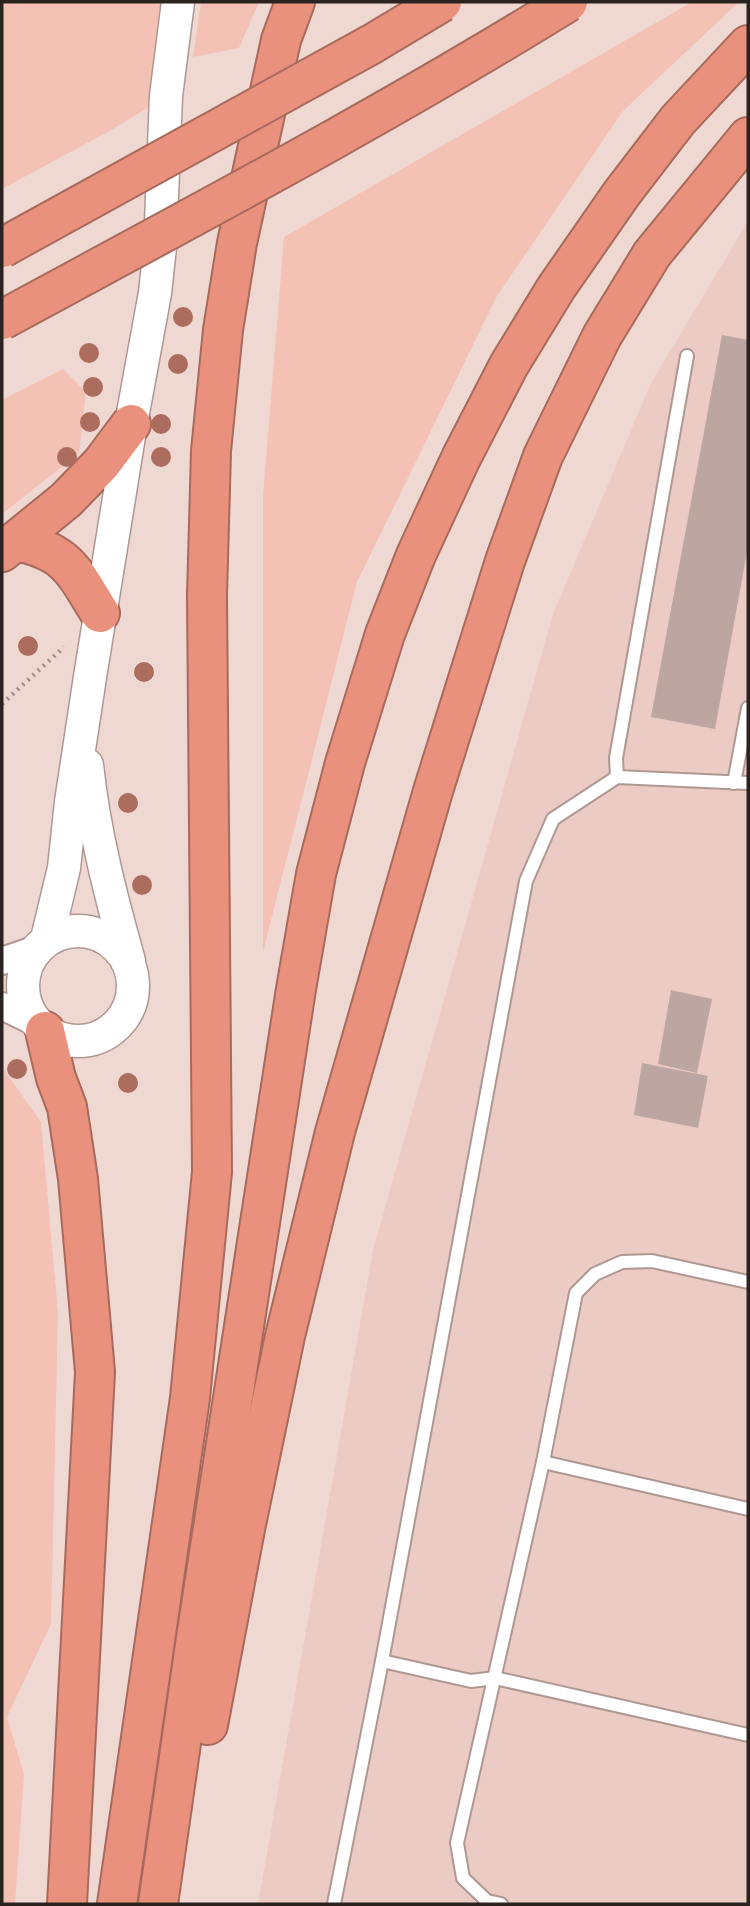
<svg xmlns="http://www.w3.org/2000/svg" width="750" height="1906" font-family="'PT Serif',serif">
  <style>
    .built { fill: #ebcbc3 }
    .green { fill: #f4c1b5 }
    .building { fill: #bda6a1 }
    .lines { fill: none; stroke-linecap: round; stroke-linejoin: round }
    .service-casing { stroke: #af9892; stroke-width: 16 }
    .minor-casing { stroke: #af9892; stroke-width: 30 }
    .tertiary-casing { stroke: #af9892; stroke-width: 35 }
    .motorway-casing { stroke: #a76a5c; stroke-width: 42 }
    .path { stroke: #9f8d89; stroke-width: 4.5; stroke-dasharray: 2 5; stroke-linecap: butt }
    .service { stroke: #fff; stroke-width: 12 }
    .minor { stroke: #fff; stroke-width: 26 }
    .tertiary { stroke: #fff; stroke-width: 32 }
    .motorway { stroke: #ea917d; stroke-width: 38 }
    .motorway-bridge-casing { stroke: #a76a5c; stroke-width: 42; stroke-linecap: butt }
    .motorway-bridge { stroke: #ea917d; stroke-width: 38 }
    .tree { fill: #ac6d5e }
  </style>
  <rect width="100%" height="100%" fill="#f0d8d2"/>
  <path class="built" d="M748 221V1904H258L373 1250 553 614 651 383Z"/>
  <g class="green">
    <path d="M2 2H170L152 105 113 129 2 189Z"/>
    <path d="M201 2H259L239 48 193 57Z"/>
    <path d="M692 2H739L623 111 497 296 357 582 263 952V496L284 237Z"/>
    <path d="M63 369 86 392 79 453 2 514V400Z"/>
    <path d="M2 1067 41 1122 58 1313 51 1624 7 1717 24 1775 15 1904H2Z"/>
  </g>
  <g class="building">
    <path d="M722 335 748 340V546L715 729 651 717Z"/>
    <path d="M671 990 712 999 697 1073 658 1064Z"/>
    <path d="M642 1063 708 1076 698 1128 634 1115Z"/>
  </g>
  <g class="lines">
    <g class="service-casing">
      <g id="service">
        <path d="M617 777 616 758 687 356"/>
        <path d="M734 783 748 708"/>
        <path d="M543 1462 748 1509"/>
        <path d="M382 1661 471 1681 495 1678 748 1735"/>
        <path d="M334 1904 382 1661 526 881 553 819 617 777 748 783"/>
        <path d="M501 1904 487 1901 463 1878 457 1843 543 1462 576 1293 595 1274 622 1262 652 1261 748 1282"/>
      </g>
    </g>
    <g class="minor-casing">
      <g id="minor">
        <path d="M2 961 34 950"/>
        <path d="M2 1006 35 1022"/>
      </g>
    </g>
    <g class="tertiary-casing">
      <g id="tertiary">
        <path d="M87 765C94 832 111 897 129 961"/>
        <circle cx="78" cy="986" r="55"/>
        <path d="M47 939 64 868 71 802 90 677 131 424 155 293 160 247 166 96 178 2"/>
      </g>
    </g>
    <g class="motorway-casing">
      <g id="motorway">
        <path d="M16 541C69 552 74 572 100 613"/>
        <path d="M2 552 66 500 101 464 131 424"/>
        <path d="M45 1031 56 1078 67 1107 78 1179 95 1372 67 1904"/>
        <path d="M208 1725 245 1529 285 1336 335 1132 433 791 505 561 543 456 602 336 652 254 748 137"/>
        <path d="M117 1904 190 1398 212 1172 207 596 211 451 223 330 237 243 281 40 295 2"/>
        <path d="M158 1904 196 1638 296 989 316 874 345 763 385 634 416 555 461 458 509 365 556 288 622 193 678 120 748 45"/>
      </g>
    </g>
    <path class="path" d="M2 704 64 647"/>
    <use href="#service" class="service"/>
    <use href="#minor" class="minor"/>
    <use href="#tertiary" class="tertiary"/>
    <use href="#motorway" class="motorway"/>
    <g class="motorway-bridge-casing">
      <g id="motorway-bridge">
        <path d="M2 248 372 44 442 2"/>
        <path d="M2 320C192 217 384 116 568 2"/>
      </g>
    </g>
    <use href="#motorway-bridge" class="motorway-bridge"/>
  </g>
  <g class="tree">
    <circle cx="183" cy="317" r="10"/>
    <circle cx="89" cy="353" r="10"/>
    <circle cx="178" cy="364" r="10"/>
    <circle cx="93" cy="387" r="10"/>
    <circle cx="90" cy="422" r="10"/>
    <circle cx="161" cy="424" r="10"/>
    <circle cx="67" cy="457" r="10"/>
    <circle cx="161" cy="457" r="10"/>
    <circle cx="28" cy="646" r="10"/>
    <circle cx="144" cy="672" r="10"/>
    <circle cx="128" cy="803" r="10"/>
    <circle cx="142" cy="885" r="10"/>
    <circle cx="17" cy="1069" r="10"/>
    <circle cx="128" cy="1083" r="10"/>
  </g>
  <rect width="750" height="1906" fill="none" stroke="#2b2320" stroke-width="7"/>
</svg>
